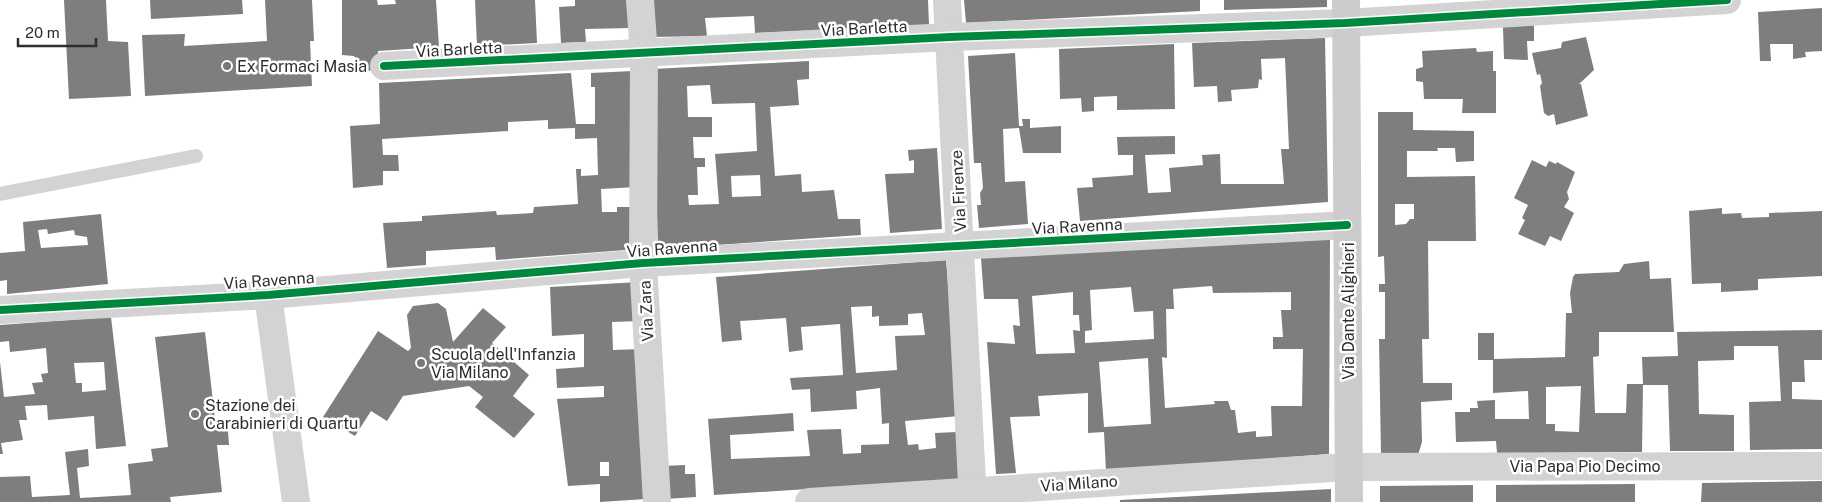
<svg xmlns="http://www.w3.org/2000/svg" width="1822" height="502" font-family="'Public Sans',sans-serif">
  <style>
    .building { fill: #7e7e7e; fill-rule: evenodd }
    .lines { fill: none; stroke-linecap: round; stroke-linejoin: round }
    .lane { stroke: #d3d3d3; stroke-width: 14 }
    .street { stroke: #d3d3d3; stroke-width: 28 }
    .secondary { stroke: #ccc; stroke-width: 28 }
    .cycleway-casing { stroke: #fff; stroke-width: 11 }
    .cycleway { stroke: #00873e; stroke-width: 8 }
    .poi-dot { fill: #777; stroke: #fff; stroke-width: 2 }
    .labels { text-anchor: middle; stroke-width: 5; stroke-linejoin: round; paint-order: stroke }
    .street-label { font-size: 16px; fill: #2e2e2e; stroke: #fff }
    .poi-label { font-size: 16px; fill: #2e2e2e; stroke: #fff; text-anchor: start }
  </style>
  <rect width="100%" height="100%" fill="#fff"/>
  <g class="building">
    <path d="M64 0H106L108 41 128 42 131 96 69 99Z"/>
    <path d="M150 0H242L243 14 151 19Z"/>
    <path d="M265 0H312L314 41H310L312 86 145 96 142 35 185 34 184 46 267 41Z"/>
    <path d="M342 0H377L378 5 396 4 395 0H436L439 47 378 51 379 70 365 71 354 56 342 55Z"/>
    <path d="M475 0H535L537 43 477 46Z"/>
    <path d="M575 0H630L631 28 585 29 586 42 561 43 559 7 575 6Z"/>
    <path d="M650 0H928L929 25 755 33 754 16 705 18 707 36 652 37Z"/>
    <path d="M964 0H1200V11L966 23Z"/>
    <path d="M1224 0H1327V7L1224 10Z"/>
    <path d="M1822 8V51L1805 52 1806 57 1793 59V44H1770L1771 61H1760L1758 12Z"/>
    <path d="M1534 25V41H1527L1528 60 1504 59 1503 27Z"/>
    <path d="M1586 37 1594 70 1579 84H1581L1588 116 1556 125 1554 114 1548 116 1544 113 1540 86 1542 83 1540 74 1537 75 1532 53 1561 48 1562 42Z"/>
    <path d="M1325 38 1328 202 1080 221 1077 188 1093 187 1092 178 1133 175V155H1118L1117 137 1175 136V154L1145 155 1148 193 1171 192 1169 168 1203 165 1202 155 1220 154 1221 184H1284L1281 149H1289L1285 58 1261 59 1262 80 1259 79 1258 88 1231 90 1232 101 1218 102 1217 86 1194 87 1192 43Z"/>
    <path d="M1174 44 1175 109 1117 110V96L1094 97V111L1082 112 1081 98 1060 99 1059 49Z"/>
    <path d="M1476 48 1477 52 1493 51V71H1496V113H1462L1463 99H1424L1423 82 1416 81V69L1423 67 1422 51Z"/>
    <path d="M1015 53 1019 126H1023L1022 119H1030V128L1061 126V153H1023L1019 128 1003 129 1005 182 1025 181 1028 224 979 228 977 205H981L980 193 983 188 981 163H974L968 56Z"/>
    <path d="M809 61V79L797 80 799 105 770 107 775 176 801 174 802 192 834 190 838 219H860L861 235 658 249 653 69ZM710 85 712 104 755 103 757 151 715 154 719 204 689 205 688 195H698L697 167H705V158H694L693 137H712V117H688L687 86ZM760 175 761 196 732 197 731 176Z"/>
    <path d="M633 71 636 187 601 189 602 212H617V207H636L638 249 496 260 495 247 426 251V265L387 268 383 223 422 221V216L496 211 497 215 533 213 534 207 578 204 576 169H581V176L598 175 597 138 575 139V128L548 129V120L508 122V131L382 139 383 155H398L399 171H383V185L353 188 350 126 380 124 379 83 571 73 576 124H595V87H591V73Z"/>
    <path d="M1378 112H1413V130L1474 131V161L1456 162 1455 148H1437L1438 151H1407V177L1475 176 1476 241H1428L1429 339H1422L1423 383H1452V400L1421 402 1422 442 1418 455H1381L1379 339H1385V292H1379V284H1385L1384 256 1378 257ZM1395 204H1414V219H1410L1406 224 1395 225Z"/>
    <path d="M937 148 942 229 890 233 885 174 914 173V160L909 161 908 150Z"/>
    <path d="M1532 160 1546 167 1549 161 1556 164 1557 162 1575 172 1567 192 1569 199 1564 207 1574 213 1561 241 1550 236 1545 246 1518 234 1525 220 1522 218 1528 205 1514 198Z"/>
    <path d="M1722 208V214L1741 213 1742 218 1769 217V213L1822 211V276L1758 279V290L1721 292V283L1692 284 1689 211Z"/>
    <path d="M101 214 108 284 7 294V280L0 281V253L25 251 23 222ZM47 229 48 234 74 230 75 235 87 237 88 245 41 248 38 230Z"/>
    <path d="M1330 239 1329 454 1106 471 1104 432 1088 433V393L1038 396 1040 416 1010 417 1016 473 996 474 987 342 1015 344 1013 325 1020 326 1018 299H984L981 258ZM1212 286 1213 293 1291 292V310H1281L1283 337H1273V349H1303L1302 406H1271L1272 436 1256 437V431L1238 433 1235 410H1231L1228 401H1214L1215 404 1165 408 1162 357 1167 358 1166 309H1174L1173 289ZM1131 287 1134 312 1153 311 1154 339 1085 343V331L1092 330 1090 290ZM1073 292V315H1079L1080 331 1073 330 1075 353 1036 354 1032 296ZM1148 358 1151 424 1104 427 1099 362Z"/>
    <path d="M946 260 959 416 905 421 908 445 918 444 919 450 936 448 935 433 957 432 960 479 714 495 708 419 793 413 794 431 730 435 731 459 810 456 807 430 841 429 843 454 861 453V445L889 444V423L882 424 880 388 856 391 857 409 811 412 810 389 792 390 790 378 843 375 840 324 801 327 803 350 789 352 786 318 740 321 742 340 722 342 716 277ZM872 306V317L879 316V326L908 325V314L922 313 925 335 895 336 897 370 856 373 851 307Z"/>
    <path d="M1649 261 1650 279 1671 278 1674 332H1599V356L1593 357 1595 413H1626L1627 384H1643L1642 357 1678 356 1677 332 1822 330V360H1804L1805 382H1792V399L1822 400V449L1750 450 1749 402 1781 401 1778 346H1734V360L1698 361 1699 414 1734 415V451H1670L1668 385H1643L1642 452 1497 453 1496 441 1456 442 1455 412H1470V408H1478L1477 401 1495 400V419H1529L1528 391 1493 393V360H1478V333H1494V359L1565 357 1566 313H1572L1570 293 1573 277 1575 274 1619 272 1624 264ZM1581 386 1579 432 1555 431V424H1546V387Z"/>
    <path d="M639 282 640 321 612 322 613 350 642 349 646 499 600 502V484L568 486 557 399 604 397V386L557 388 556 369 584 367V334L552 336 550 287ZM600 462H609V476H600Z"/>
    <path d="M438 303 446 309 453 342 483 308 506 327 492 343 529 375 513 396 535 414 514 438 475 407 483 397 469 386 403 396 387 421 371 411 355 436 323 417 378 331 408 351 411 348 407 315 413 306Z"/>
    <path d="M111 317 126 446 96 449 94 416 48 420 47 405 25 406 27 420H19L23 440 1 443 3 454H0V362L4 397 35 394 32 383 43 382 41 374 48 373 46 348 10 352 9 341 0 342V325ZM104 362 106 390 82 392V383H76L74 363Z"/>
    <path d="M205 332 215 419 227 418 229 445H217L222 492 170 497 171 502H0V477L30 476 32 497 70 495 65 452 88 449 89 466 77 468 80 498 131 495 128 464 153 461 151 449 168 447 155 337Z"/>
    <path d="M685 465V474H695L696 497 665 499 663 466Z"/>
    <path d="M1822 481V502H1701L1702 483Z"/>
    <path d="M1635 484V502H1496V485Z"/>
    <path d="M1473 485V502H1380V486Z"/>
    <path d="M1331 489V502H1120V500Z"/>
  </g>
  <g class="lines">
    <path class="lane" d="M0 194 196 156"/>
    <g class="street">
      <path d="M640 0 644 55 643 263 657 502"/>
      <path d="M947 0 973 502"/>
      <path d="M384 66 950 37 1345 23 1727 0"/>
      <path d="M268 295 296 502"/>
      <path d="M0 310 268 295 643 263 1347 225"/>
      <path d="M809 502 1348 467 1822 466"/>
    </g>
    <path class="secondary" d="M1346 0 1349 502"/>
    <g class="cycleway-casing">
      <g id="cycleway">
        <path d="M384 66 950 37 1345 23 1727 0"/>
        <path d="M0 310 268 295 643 263 1347 225"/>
      </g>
    </g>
    <use href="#cycleway" class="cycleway"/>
  </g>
  <g class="poi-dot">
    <circle cx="227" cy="66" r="5"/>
    <circle cx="421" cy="363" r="5"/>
    <circle cx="195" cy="414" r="5"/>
  </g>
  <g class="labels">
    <g class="street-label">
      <text transform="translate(864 28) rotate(-3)" y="6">Via Barletta</text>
      <text transform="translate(459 49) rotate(-3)" y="6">Via Barletta</text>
      <text transform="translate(958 191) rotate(-93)" y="6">Via Firenze</text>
      <text transform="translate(1077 226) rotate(-3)" y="6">Via Ravenna</text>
      <text transform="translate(672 248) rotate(-4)" y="6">Via Ravenna</text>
      <text transform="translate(269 280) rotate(-4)" y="6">Via Ravenna</text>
      <text transform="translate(646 311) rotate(-93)" y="6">Via Zara</text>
      <text transform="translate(1348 311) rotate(-90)" y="6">Via Dante Alighieri</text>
      <text x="1585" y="472">Via Papa Pio Decimo</text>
      <text transform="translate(1079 483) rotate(-4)" y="6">Via Milano</text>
    </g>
    <g class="poi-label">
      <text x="237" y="72">Ex Formaci Masia</text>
      <text x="431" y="360">Scuola dell'Infanzia<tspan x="431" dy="18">Via Milano</tspan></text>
      <text x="205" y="411">Stazione dei<tspan x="205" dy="18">Carabinieri di Quartu</tspan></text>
    </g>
  </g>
  <path d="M18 38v8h78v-8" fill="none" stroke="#2e2e2e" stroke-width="2.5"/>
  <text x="25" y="38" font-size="15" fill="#2e2e2e" stroke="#ffffff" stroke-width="4" paint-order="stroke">20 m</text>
</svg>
